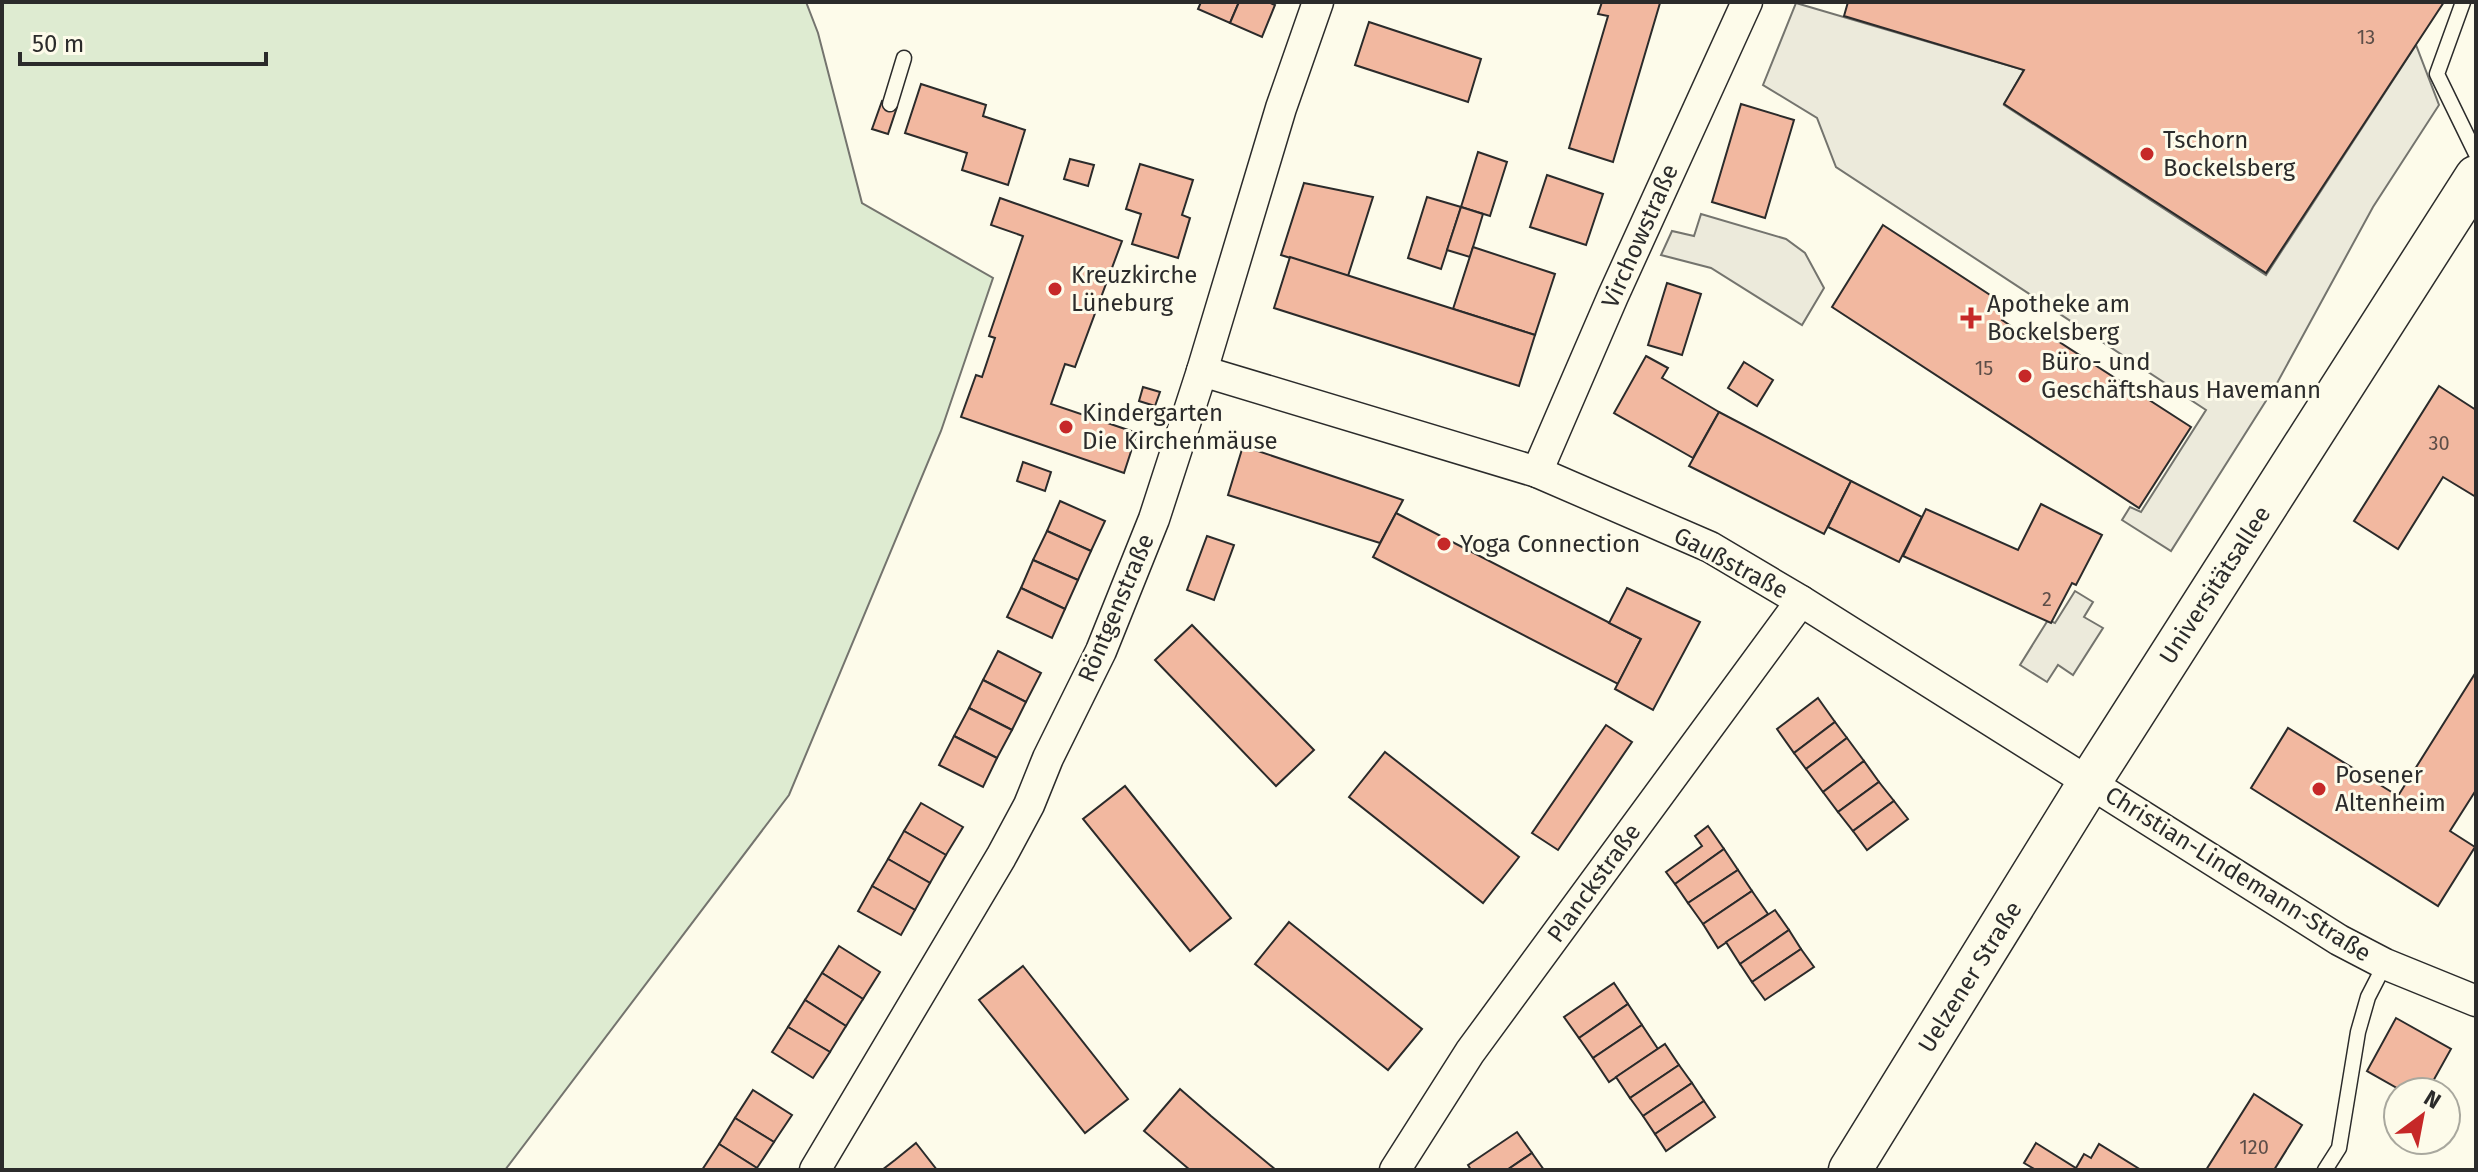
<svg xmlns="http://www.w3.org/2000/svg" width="2478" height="1172" font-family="'Fira Sans',sans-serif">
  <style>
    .green { fill: #deebd1; stroke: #74746e; stroke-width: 2 }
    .parking { fill: #eceadb; stroke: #74746e; stroke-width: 2 }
    .building { fill: #f2b8a0; stroke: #2b2b2b; stroke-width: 2 }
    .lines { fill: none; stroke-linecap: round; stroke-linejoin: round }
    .service-casing { stroke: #2b2b2b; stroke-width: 17 }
    .minor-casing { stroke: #2b2b2b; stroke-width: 33 }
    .secondary-casing { stroke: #2b2b2b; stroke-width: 45 }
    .service { stroke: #fdfbea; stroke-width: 14 }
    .minor { stroke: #fdfbea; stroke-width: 30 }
    .secondary { stroke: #fdfbea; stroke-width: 42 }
    .poi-dot { fill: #c62828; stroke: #fdfbea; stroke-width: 3 }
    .labels { text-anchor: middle; stroke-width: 6; stroke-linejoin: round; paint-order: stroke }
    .number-label { font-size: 20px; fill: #5d4e48 }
    .poi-label { font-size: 24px; fill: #2b2b2b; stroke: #fdfbea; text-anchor: start }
    .street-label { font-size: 24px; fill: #2b2b2b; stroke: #fdfbea }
  </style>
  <rect width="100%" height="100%" fill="#fdfbea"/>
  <path class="green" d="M2 2H806L818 33 862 203 993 278 941 431 789 795 505 1170H2Z"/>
  <g class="parking">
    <path d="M1796 3 2024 70 2004 105 2266 275 2416 45 2439 105 2373 207 2276 385 2171 551 2122 520 2130 507 2141 512 2206 410 1836 167 1817 118 1763 85Z"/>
    <path d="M1701 214 1786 239 1805 253 1824 288 1802 325 1711 268 1661 255 1672 231 1694 236Z"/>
    <path d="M2075 591 2093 602 2084 617 2103 628 2073 675 2058 665 2047 682 2020 665 2048 620 2055 623Z"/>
  </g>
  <g class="building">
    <path d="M1201 2H1239L1230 23 1198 9Z"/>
    <path d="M1239 2H1268L1275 5 1262 37 1230 23Z"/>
    <path d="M1602 2 1660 3 1613 162 1569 148 1608 16 1598 14Z"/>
    <path d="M1848 2H2444L2266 273 2004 104 2024 70 1844 16Z"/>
    <path d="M1369 22 1481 59 1468 102 1355 65Z"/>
    <path d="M921 84 986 105 983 116 1025 130 1008 185 962 170 967 153 905 133Z"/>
    <path d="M882 101 897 107 888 134 872 129Z"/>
    <path d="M1741 104 1794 120 1765 218 1712 202Z"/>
    <path d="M1478 152 1507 162 1490 216 1461 207Z"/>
    <path d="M1070 159 1094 165 1088 186 1064 179Z"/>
    <path d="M1140 164 1193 180 1182 215 1190 218 1178 258 1132 244 1141 214 1126 209Z"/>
    <path d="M1547 175 1603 194 1586 245 1530 227Z"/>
    <path d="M1304 183 1373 197 1348 276 1281 255Z"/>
    <path d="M1427 197 1461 207 1441 269 1408 258Z"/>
    <path d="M1000 198 1122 241 1075 367 1065 364 1051 404 1137 433 1124 473 961 417 976 375 982 377 995 338 989 336 1023 236 991 225Z"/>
    <path d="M1461 207 1483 214 1470 257 1447 250Z"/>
    <path d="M1883 225 2010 308 2002 320 2032 340 2039 329 2191 427 2139 508 1832 307Z"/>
    <path d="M1473 247 1555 274 1535 335 1453 309Z"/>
    <path d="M1290 257 1535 335 1519 386 1274 308Z"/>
    <path d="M1667 283 1701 294 1682 355 1648 345Z"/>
    <path d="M1646 356 1668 368 1662 378 1719 412 1693 458 1614 413Z"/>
    <path d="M1744 362 1773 380 1757 406 1728 388Z"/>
    <path d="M2439 386 2476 410V497L2443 477 2398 549 2354 521Z"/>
    <path d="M1143 387 1160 392 1155 406 1139 401Z"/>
    <path d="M1719 412 1851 481 1824 534 1689 466Z"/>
    <path d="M1243 446 1359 485 1403 500 1380 543 1228 495Z"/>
    <path d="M1023 462 1051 472 1045 491 1017 481Z"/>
    <path d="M1851 481 1922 517 1899 562 1828 527Z"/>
    <path d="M1060 501 1105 521 1091 551 1047 531Z"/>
    <path d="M2041 504 2102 535 2076 585 2072 583 2051 623 1903 556 1926 509 2018 550Z"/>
    <path d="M1396 513 1641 639 1618 684 1373 557Z"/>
    <path d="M1047 531 1091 551 1078 580 1033 560Z"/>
    <path d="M1207 536 1234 545 1214 600 1187 590Z"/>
    <path d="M1033 560 1078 580 1065 609 1021 588Z"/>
    <path d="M1021 588 1065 609 1052 638 1007 617Z"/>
    <path d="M1627 588 1700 622 1653 710 1615 689 1641 639 1609 623Z"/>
    <path d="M1192 625 1314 750 1276 786 1155 660Z"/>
    <path d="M998 651 1041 673 1026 702 983 680Z"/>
    <path d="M2476 672V790L2450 831 2475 847 2438 906 2251 788 2288 728 2398 796Z"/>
    <path d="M983 680 1026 702 1012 730 969 708Z"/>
    <path d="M1818 698 1835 722 1794 753 1777 729Z"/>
    <path d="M969 708 1012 730 997 758 954 736Z"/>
    <path d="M1835 722 1847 738 1806 769 1794 753Z"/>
    <path d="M1606 725 1632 742 1558 850 1532 833Z"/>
    <path d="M954 736 997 758 983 787 939 765Z"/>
    <path d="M1847 738 1864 761 1823 792 1806 769Z"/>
    <path d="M1385 752 1519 857 1483 903 1349 797Z"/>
    <path d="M1864 761 1879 782 1838 812 1823 792Z"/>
    <path d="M1879 782 1894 801 1853 831 1838 812Z"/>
    <path d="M1125 786 1231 918 1190 951 1083 819Z"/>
    <path d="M1894 801 1908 819 1867 850 1853 831Z"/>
    <path d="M921 803 963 827 946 855 904 831Z"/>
    <path d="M1708 826 1724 849 1675 884 1666 872 1702 846 1695 836Z"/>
    <path d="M904 831 946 855 930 883 888 859Z"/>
    <path d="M1724 849 1738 870 1688 903 1675 884Z"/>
    <path d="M888 859 930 883 915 910 872 886Z"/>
    <path d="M1738 870 1752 891 1703 924 1688 903Z"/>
    <path d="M872 886 915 910 901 935 858 911Z"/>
    <path d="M1752 891 1768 914 1718 948 1703 924Z"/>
    <path d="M1775 910 1789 930 1740 964 1726 942Z"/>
    <path d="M1289 922 1422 1029 1388 1070 1255 964Z"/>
    <path d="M1789 930 1801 949 1752 982 1740 964Z"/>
    <path d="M839 946 880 972 863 999 822 973Z"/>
    <path d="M1801 949 1814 967 1765 1000 1752 982Z"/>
    <path d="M1023 966 1128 1099 1085 1133 979 1000Z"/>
    <path d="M822 973 863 999 846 1026 805 1000Z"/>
    <path d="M1614 983 1628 1004 1579 1038 1564 1017Z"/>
    <path d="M805 1000 846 1026 830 1052 788 1027Z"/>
    <path d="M1628 1004 1642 1025 1593 1058 1579 1038Z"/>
    <path d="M2396 1018 2451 1049 2427 1092H2404L2367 1071Z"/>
    <path d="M1642 1025 1658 1049 1609 1082 1593 1058Z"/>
    <path d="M788 1027 830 1052 813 1078 772 1052Z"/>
    <path d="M1665 1044 1679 1065 1630 1098 1616 1077Z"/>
    <path d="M1679 1065 1692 1083 1643 1116 1630 1098Z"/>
    <path d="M1692 1083 1704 1101 1655 1134 1643 1116Z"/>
    <path d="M1180 1089 1211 1116 1276 1170H1190L1144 1131Z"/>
    <path d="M753 1090 792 1115 774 1142 735 1118Z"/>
    <path d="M2254 1094 2302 1125 2274 1170H2206Z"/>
    <path d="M1704 1101 1715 1117 1666 1151 1655 1134Z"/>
    <path d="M735 1118 774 1142 757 1168 719 1144Z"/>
    <path d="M1517 1132 1532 1153 1507 1170H1471L1468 1165Z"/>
    <path d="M916 1143 937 1170H882L895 1160Z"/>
    <path d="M2036 1143 2076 1168 2084 1154 2091 1158 2099 1144 2141 1170H2036L2024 1163Z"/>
    <path d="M719 1144 757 1168 756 1170H702Z"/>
    <path d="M1532 1153 1544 1170H1507Z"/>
  </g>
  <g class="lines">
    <g class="service-casing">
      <g id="service">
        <path d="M2463 2 2437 74 2476 154"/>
        <path d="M890 104 904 58"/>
        <path d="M2325 1170 2339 1148 2358 1032 2368 997 2385 964"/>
      </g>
    </g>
    <g class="minor-casing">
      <g id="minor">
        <path d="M1202 371 1537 472 1710 547 1801 601 2339 940 2385 964 2476 1001"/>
        <path d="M1537 472 1613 296 1747 2"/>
        <path d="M815 1170 1001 857 1029 805 1048 758 1101 651 1154 519 1202 371 1281 108 1318 2"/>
        <path d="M1395 1170 1470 1052 1801 601"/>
      </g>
    </g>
    <g class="secondary-casing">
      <path id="secondary" d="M1850 1170 2089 783 2476 177"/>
    </g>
    <use href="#service" class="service"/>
    <use href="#minor" class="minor"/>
    <use href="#secondary" class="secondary"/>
  </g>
  <g class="poi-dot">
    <circle cx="2147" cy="154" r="8"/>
    <circle cx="1055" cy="289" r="8"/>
    <path d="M1967 306h8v8h8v8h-8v8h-8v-8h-8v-8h8z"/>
    <circle cx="2025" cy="376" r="8"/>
    <circle cx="1066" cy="427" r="8"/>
    <circle cx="1444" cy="544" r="8"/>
    <circle cx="2319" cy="789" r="8"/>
  </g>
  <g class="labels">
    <g class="number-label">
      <text x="2366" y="44">13</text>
      <text x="1984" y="375">15</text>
      <text x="2439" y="450">30</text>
      <text x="2047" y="606">2</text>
      <text x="2254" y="1154">120</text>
    </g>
    <g class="poi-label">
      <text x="2163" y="148">Tschorn<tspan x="2163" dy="28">Bockelsberg</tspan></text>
      <text x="1071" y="283">Kreuzkirche<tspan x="1071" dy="28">Lüneburg</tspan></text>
      <text x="1987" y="312">Apotheke am<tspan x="1987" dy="28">Bockelsberg</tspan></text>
      <text x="2041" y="370">Büro- und<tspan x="2041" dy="28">Geschäftshaus Havemann</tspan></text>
      <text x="1082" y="421">Kindergarten<tspan x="1082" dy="28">Die Kirchenmäuse</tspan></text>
      <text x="1460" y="552">Yoga Connection</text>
      <text x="2335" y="783">Posener<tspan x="2335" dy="28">Altenheim</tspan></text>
    </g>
    <g class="street-label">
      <text transform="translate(1640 236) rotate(-66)" y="8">Virchowstraße</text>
      <text transform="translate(1731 563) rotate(28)" y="8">Gaußstraße</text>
      <text transform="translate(2215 585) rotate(-57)" y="8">Universitätsallee</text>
      <text transform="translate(1116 608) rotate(-67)" y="8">Röntgenstraße</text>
      <text transform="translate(2238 874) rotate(32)" y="8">Christian-Lindemann-Straße</text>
      <text transform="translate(1594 883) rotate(-54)" y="8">Planckstraße</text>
      <text transform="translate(1970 977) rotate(-58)" y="8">Uelzener Straße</text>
    </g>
  </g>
  <rect width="2478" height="1172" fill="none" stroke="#2b2b2b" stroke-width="8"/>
  <g transform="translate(2422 1116) rotate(32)"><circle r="38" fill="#fdfbea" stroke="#a9a89e" stroke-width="2"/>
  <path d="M0-6L14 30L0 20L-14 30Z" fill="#c62828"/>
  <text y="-12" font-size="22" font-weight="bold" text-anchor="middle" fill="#2b2b2b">N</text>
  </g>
  <path d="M20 52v12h246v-12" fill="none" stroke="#2b2b2b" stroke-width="4"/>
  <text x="32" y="52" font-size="24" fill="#2b2b2b" stroke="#fdfbea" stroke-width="6" paint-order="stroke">50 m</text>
</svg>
